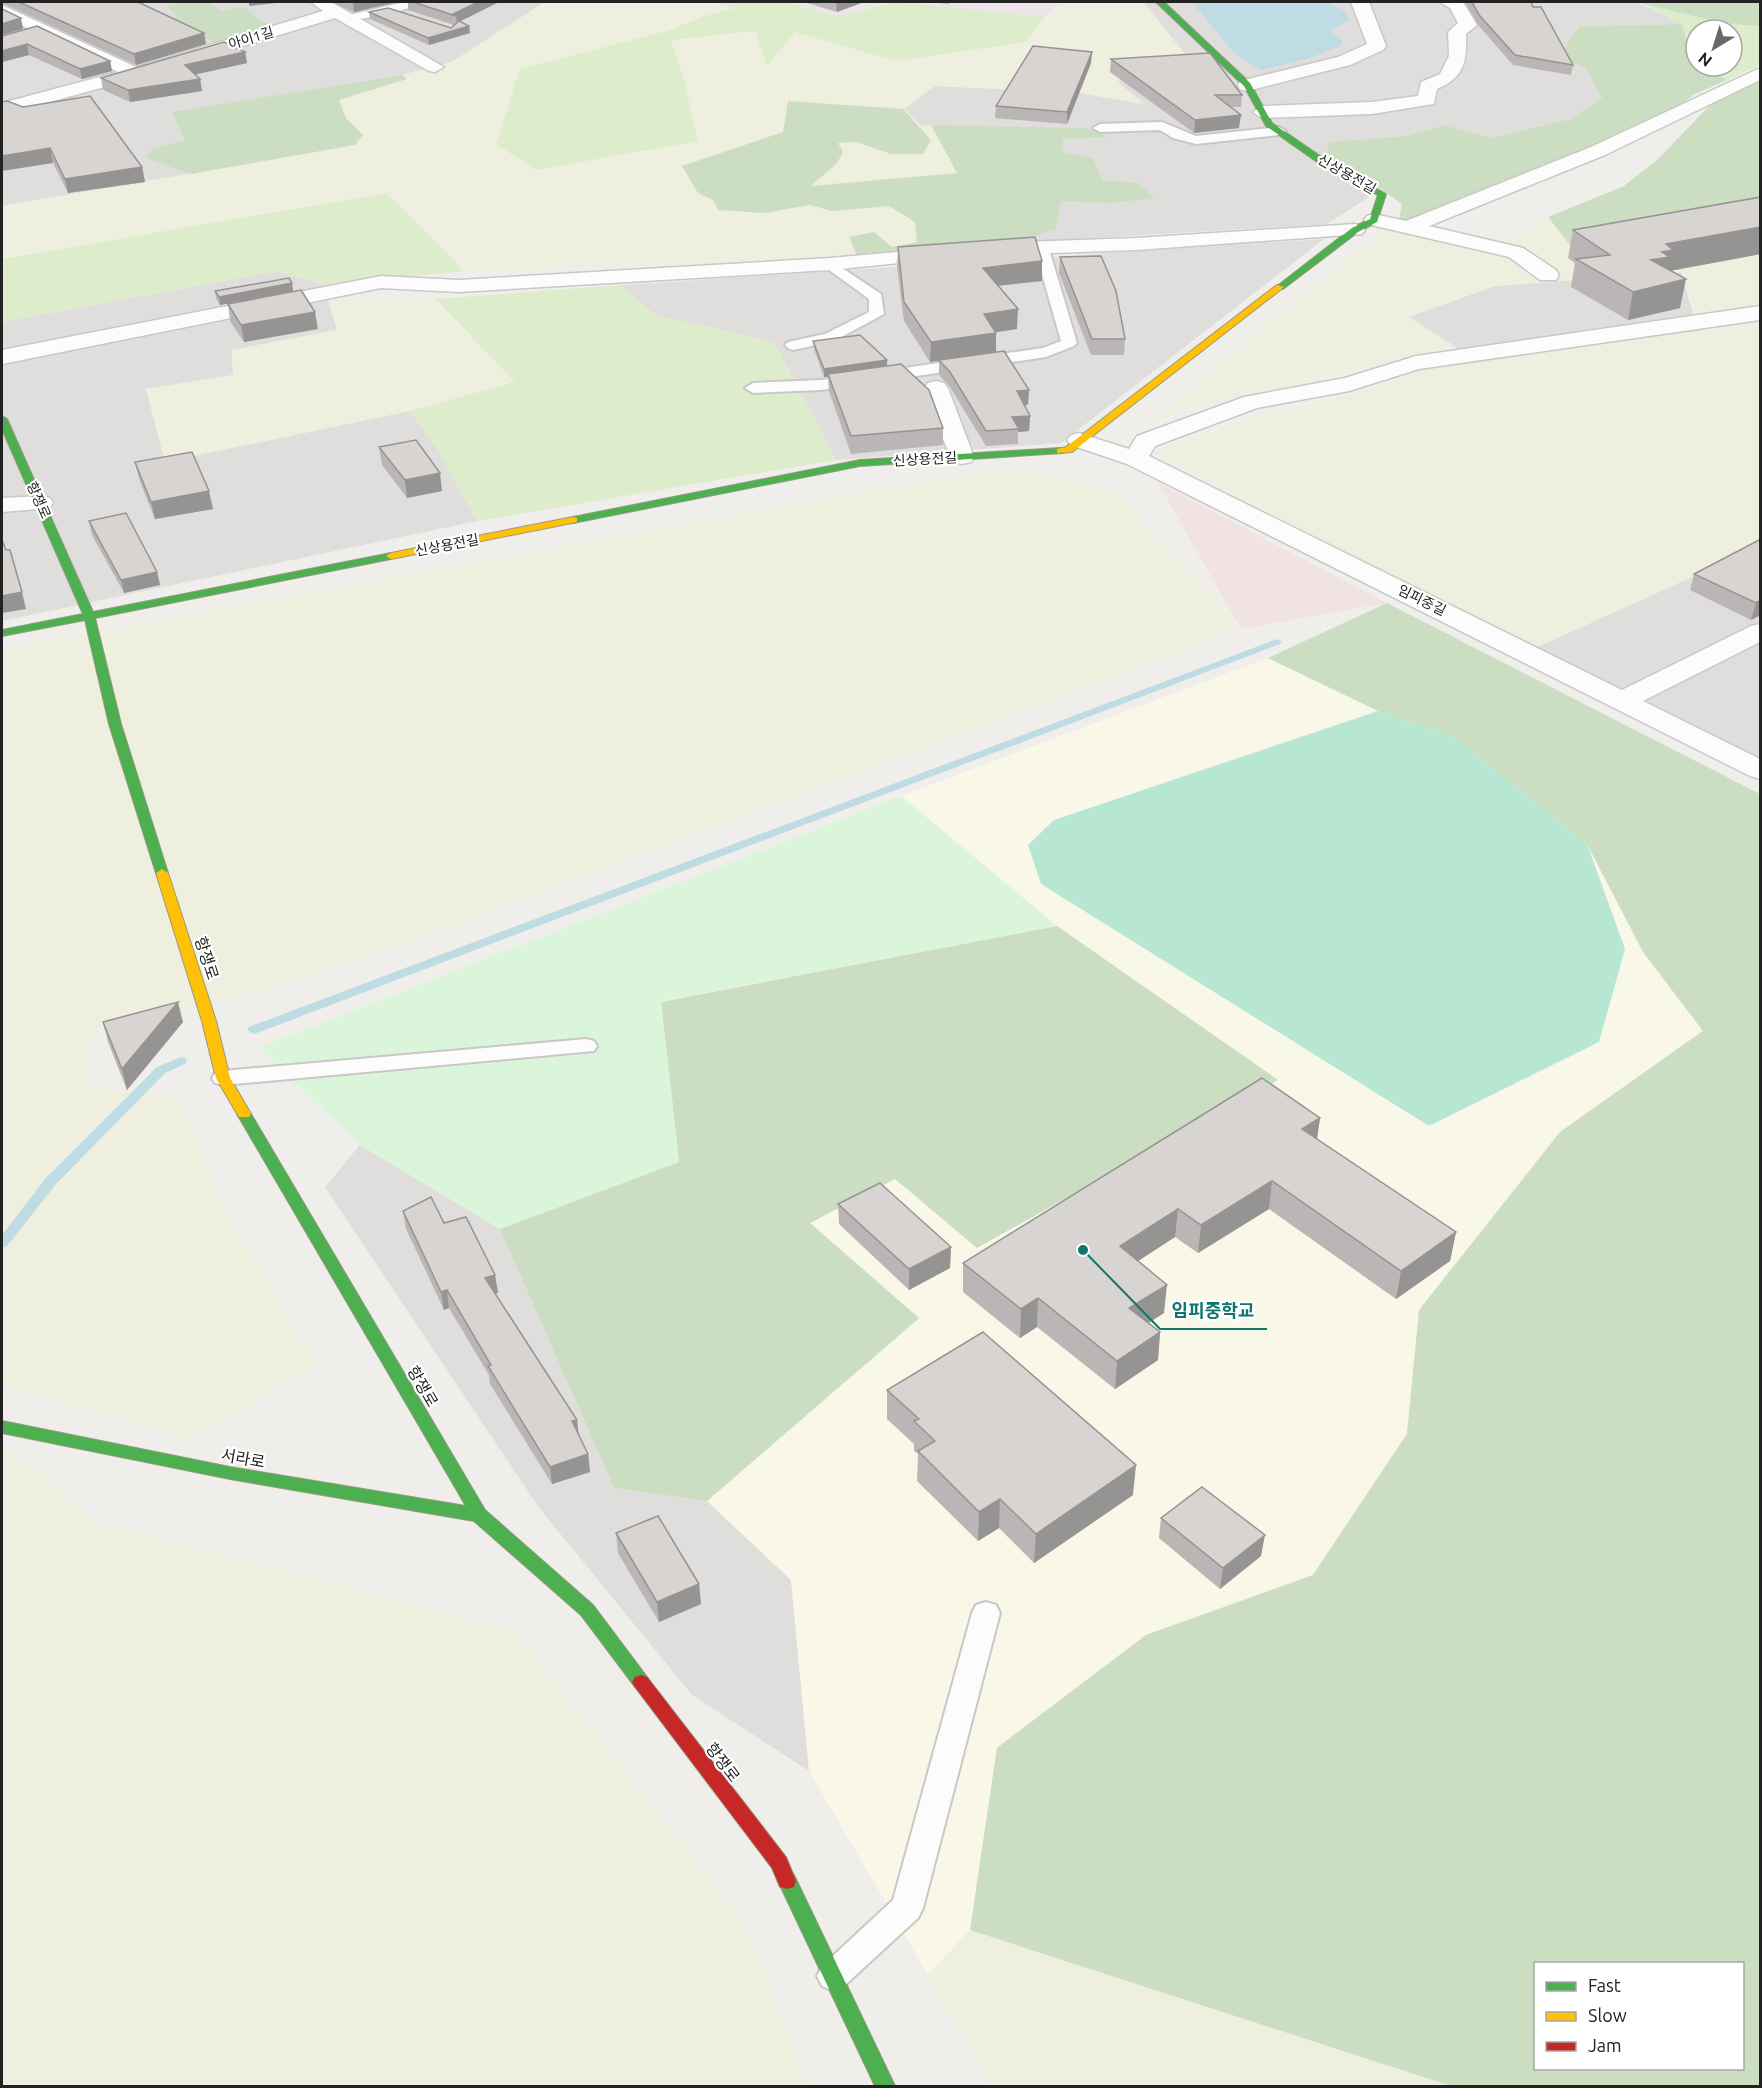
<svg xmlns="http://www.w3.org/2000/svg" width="1762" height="2088" font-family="Ubuntu,'Noto Sans KR',sans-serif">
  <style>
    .residential { fill: #dfdedc }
    .commercial { fill: #f1e3e1 }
    .industrial { fill: #ede4e9 }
    .education { fill: #f8f7e8 }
    .farmland { fill: #efefdf }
    .grass { fill: #ddeccb }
    .forest { fill: #cbdec1; fill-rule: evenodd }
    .park { fill: #daf5da }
    .pitch { fill: #b7e6d2 }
    .water { fill: #bfdbe3 }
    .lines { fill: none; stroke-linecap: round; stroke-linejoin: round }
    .stream { fill: #bfdbe3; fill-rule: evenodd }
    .lane-casing { stroke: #c9c8c7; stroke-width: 4 }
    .street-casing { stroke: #c9c8c7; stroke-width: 3 }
    .fast-casing { stroke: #999a82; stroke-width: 2 }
    .slow-casing { stroke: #999a82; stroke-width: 2 }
    .jam-casing { stroke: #999a82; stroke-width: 2 }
    .lane { fill: #fdfcfc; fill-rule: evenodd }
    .street { fill: #fdfcfc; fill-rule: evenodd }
    .fast { fill: #4caf50; fill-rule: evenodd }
    .slow { fill: #ffc107; fill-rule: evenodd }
    .jam { fill: #c62828; fill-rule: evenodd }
    .wall { fill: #b9b6b5 }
    .shaded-wall { fill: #969493 }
    .building { fill: #d7d4d2; stroke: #969493; stroke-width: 1.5 }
    .labels { text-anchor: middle; stroke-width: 4.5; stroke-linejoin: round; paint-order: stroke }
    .far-street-label { font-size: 14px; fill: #222; stroke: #fff }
    .street-label { font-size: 16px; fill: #222; stroke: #fff }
    .leader { fill: none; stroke: #0f766e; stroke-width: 2 }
    .callout-dot { fill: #0f766e; stroke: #fff; stroke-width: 2 }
    .callout-label { font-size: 18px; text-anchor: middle; font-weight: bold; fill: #0f766e; stroke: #fff; stroke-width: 4.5; stroke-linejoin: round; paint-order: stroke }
  </style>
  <rect width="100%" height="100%" fill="#f0eeeb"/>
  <g class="residential">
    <path d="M2 2H545L452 62 402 75 173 112 185 140 152 149 191 174 2 206Z"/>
    <path d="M1143 2H1637L1682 24 1580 26 1585 68 1602 98 1570 119 1493 138 1444 125 1408 136 1376 140 1325 156 1369 197 1327 224 1011 243 1061 200 1107 203 1154 199 1139 183 1101 180 1093 158 1061 152 1063 139 1108 137 1086 128 921 126 904 109 935 86 1072 92 1143 103 1116 82 1188 58Z"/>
    <path d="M1324 239 1061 443 836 460 774 342 655 315 621 285Z"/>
    <path d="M277 271 324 285 337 330 232 350 233 375 146 389 165 461 410 411 435 445 477 521 2 621V322Z"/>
    <path d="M1681 272 1698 331 1472 362 1451 344 1408 317 1495 286Z"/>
    <path d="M1760 546V762L1533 649 1646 598Z"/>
    <path d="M360 1145 500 1229 614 1488 707 1501 791 1580 809 1771 692 1695 540 1509 325 1187Z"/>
  </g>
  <path class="commercial" d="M1158 483 1387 603 1241 629Z"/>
  <g class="industrial">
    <path d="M788 2H888L837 17Z"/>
    <path d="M894 2H1061L1045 17Z"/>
  </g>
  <path class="education" d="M1268 658 1378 711 1453 736 1587 844 1643 952 1703 1030 1560 1132 1419 1310 1407 1434 1313 1575 1146 1635 997 1747 970 1930 928 1975 809 1771 791 1580 707 1501 919 1319 809 1223 895 1179 1277 1079 1057 926 901 796Z"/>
  <g class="farmland">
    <path d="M545 2H714L736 8 705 16 667 31 683 76 671 40 756 31 767 65 794 32 896 61 1026 42 1061 2H1143L1188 58 1117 81 1144 104 1072 92 935 86 904 109 788 101 765 213 810 205 832 211 889 206 915 222 917 242 892 247 874 232 850 237 859 259 464 271 387 193 2 259V206L355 145 363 135 346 118 338 100 406 79 402 75 452 62Z"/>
    <path d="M931 125 957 173 810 186 837 162V143L856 142 891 154 931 140 921 126Z"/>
    <path d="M1760 214V310L1698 321 1681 272 1495 286 1409 317 1451 344 1345 373 1204 404 1149 423 1385 229 1487 253 1548 217 1574 250Z"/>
    <path d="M436 299 515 382 410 411 165 462 146 389 233 375 232 350 337 330 329 303Z"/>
    <path d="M1760 323V545L1533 649 1154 453 1228 425 1359 392 1434 367Z"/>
    <path d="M1022 469 1112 490 1241 629 430 934 279 986 93 1030 88 1088 176 1096 228 1215 317 1365 189 1439 2 1385V649L888 487Z"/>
    <path d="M2 1441 96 1522 515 1631 744 1923 808 2086H2Z"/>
    <path d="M970 1930 1451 2086H990L928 1975Z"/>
  </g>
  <g class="grass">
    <path d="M714 2H788L837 17 894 2 1045 17 1026 42 896 61 795 32 767 66 755 31 671 40 683 76 698 141 536 170 496 144 520 69 667 31 705 16 735 8Z"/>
    <path d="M1639 2 1726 24 1760 26V65L1727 80 1704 66H1732V30H1696V61L1691 57 1682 24Z"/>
    <path d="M387 193 464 271 324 285 277 271 2 322V259Z"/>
    <path d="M621 285 655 315 774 342 836 460 477 521 435 445 410 411 515 382 436 299Z"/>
  </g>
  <g class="forest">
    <path d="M184 2H211L220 11 244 7 260 20 277 28 217 44 202 37 204 32 179 33 157 23 174 18 177 14 166 6Z"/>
    <path d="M1637 2H1760V26L1726 24Z"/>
    <path d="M1682 24 1691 57 1696 61V66H1704L1727 80 1693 95 1649 134 1568 157 1566 171 1490 195 1465 213 1399 221 1402 204 1365 178 1325 156 1330 142 1408 136 1444 125 1493 138 1570 119 1602 98 1585 68 1560 58 1569 40 1580 26Z"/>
    <path d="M1760 74V214L1574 250 1548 217 1624 186 1658 159 1714 101 1731 95Z"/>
    <path d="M402 75 407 79 339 100 346 118 363 135 355 145 191 174 145 158 152 149 185 140 172 112Z"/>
    <path d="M788 101 903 109 931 140 923 154H891L856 142 838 143 843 152 837 163 811 186 957 173 931 125 1086 128 1109 137 1063 139 1062 152 1093 158 1102 180 1139 183 1155 199 1107 203 1061 201 1056 229 978 254 861 266 849 237 874 232 892 247 917 242 915 222 889 206 832 211 810 205 765 213 718 210 713 200 698 193 682 166 783 132Z"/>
    <path d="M1387 603 1760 794V2086H1451L970 1930 997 1748 1146 1635 1313 1575 1407 1434 1419 1310 1560 1132 1703 1031 1643 952 1587 844 1453 736 1378 711 1268 658ZM1536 1964H1742V2068H1536Z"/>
    <path d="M1057 926 1278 1080 977 1248 895 1179 810 1223 919 1318 707 1501 614 1488 500 1229 679 1162 661 1002Z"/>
  </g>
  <path class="park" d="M901 796 1057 926 661 1001 679 1162 500 1229 360 1145 259 1048Z"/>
  <path class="pitch" d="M1378 711 1453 736 1587 844 1625 949 1599 1042 1429 1126 1041 884 1028 845 1054 820Z"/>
  <path class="water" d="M1192 2H1326L1344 10 1350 20 1330 31 1343 41 1341 45 1313 57 1261 70 1235 54Z"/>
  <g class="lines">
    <g class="stream">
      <path d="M1277 639 1282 642 1280 644 257 1033 253 1034 247 1030 249 1027Z"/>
      <path d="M181 1057 185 1058 187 1061 185 1064 165 1073 56 1184 7 1246 2 1247V1235L46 1178 157 1067Z"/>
    </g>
    <g class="lane-casing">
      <g id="lane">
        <path d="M405 2H422C412 10 349 25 340 17Z"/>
        <path d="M1162 122 1196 136 1279 127 1286 131 1279 135 1196 144 1173 138 1160 130 1100 132 1093 128 1100 124Z"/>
        <path d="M1041 242 1048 246 1077 343 1074 346 1046 357 821 390 753 393 745 388 753 383 821 380 1043 348 1061 341 1034 246Z"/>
        <path d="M830 260 881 294 884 314 834 341 793 350 788 348 785 345 788 342 825 334 869 312V299L825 267 823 264Z"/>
        <path d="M586 1039 594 1041 597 1046 594 1051 223 1085 215 1083 212 1078 215 1073 223 1071Z"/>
        <path d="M986 1602 996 1605 1000 1613 923 1908 918 1918 844 1986 833 1991 822 1986 817 1976 822 1966 893 1900 972 1613 976 1605Z"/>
      </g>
    </g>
    <g class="street-casing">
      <g id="street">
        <path d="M311 2H331L444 67 435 72 429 71 335 18 141 77 2 115V103L118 72 2 16V5L136 67 323 11Z"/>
        <path d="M1351 2H1369L1386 46 1383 50 1350 65 1247 91 1240 89 1238 85 1240 81 1338 57 1367 44Z"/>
        <path d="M1440 2H1463L1477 25 1466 34C1467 62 1464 78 1437 89L1434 104 1372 114 1262 118 1253 112 1262 106 1372 102 1418 96 1421 82 1440 74 1449 56 1448 32 1458 23 1450 8Z"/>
        <path d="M1760 68V80L1605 155 1429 226 1523 248 1556 270 1559 275 1556 280H1540L1509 257 1367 224 1364 220 1367 216 1374 214 1406 221 1591 147Z"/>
        <path d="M1355 224 1362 226 1365 230 1362 234 1136 250 994 255 987 253 984 249 987 245 994 243 1136 238Z"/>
        <path d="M942 248 949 250 953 254 949 258 830 270 459 292 381 288 2 364V350L381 276 459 280 830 258Z"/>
        <path d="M1760 306V320L1419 369 1349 391 1257 408 1155 446 1149 456 1622 690 1751 626 1760 624V642L1643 701 1760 759V779L1750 776 1127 464 1071 445 1067 440 1071 435 1079 433 1129 449 1137 436 1244 397 1345 378 1416 356Z"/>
        <path d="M936 381 944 383 948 388 974 457 971 462 962 464 953 462 950 457 924 388 928 383Z"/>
        <path d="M41 496 50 498 53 503 50 508 2 512V498Z"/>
      </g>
    </g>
    <g class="fast-casing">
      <g id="fast">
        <path d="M1156 2H1164L1250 83 1272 123 1326 160 1386 194 1377 222 1358 232 1283 289 1276 287 1352 228 1370 219 1378 195 1320 164 1266 126 1244 86Z"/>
        <path d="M2 416 7 419 93 612 391 553 396 556 391 559 95 618 121 724 168 873 166 876H158L156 873 109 724 85 620 2 636V630L83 614 2 429Z"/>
        <path d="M1060 448 1065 451 1063 453 860 466 573 523 568 520 573 517 860 460Z"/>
        <path d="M244 1109 251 1114 485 1510 593 1605 647 1677 650 1682 647 1687 641 1689 635 1687 581 1615 474 1521 230 1479 2 1433V1421L230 1467 466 1506 237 1114Z"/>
        <path d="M787 1873 794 1875 895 2086H875L778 1881 780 1875Z"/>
      </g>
    </g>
    <g class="slow-casing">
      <g id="slow">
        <path d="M1277 285 1284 287 1072 452 1057 453V449L1066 447Z"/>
        <path d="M573 517 577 518V522L391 559 386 556 391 553Z"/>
        <path d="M162 869 168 873 216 1021 230 1078 251 1114 249 1117H239L216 1078 202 1021 156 873Z"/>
      </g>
    </g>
    <g class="jam-casing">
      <path id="jam" d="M641 1675 647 1677 786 1857 796 1881 794 1887 787 1889 780 1887 772 1868 635 1687 632 1682 635 1677Z"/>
    </g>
    <use href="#lane" class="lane"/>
    <use href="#street" class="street"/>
    <use href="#fast" class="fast"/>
    <use href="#slow" class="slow"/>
    <use href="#jam" class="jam"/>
  </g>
  <g class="wall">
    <path d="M2 2H150L142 3 206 44 136 65 2 3Z"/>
    <path d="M331 2H397L354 12Z"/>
    <path d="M408 2H499L460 21 469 26 470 33 429 45 370 19 369 12 451 28 454 25 408 10Z"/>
    <path d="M804 2H864L837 12Z"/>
    <path d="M929 2H952L948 4Z"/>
    <path d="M1465 2H1531L1533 7 1573 65 1571 75 1513 65 1479 26Z"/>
    <path d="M2 36 110 61 112 71 82 79 29 55 2 62Z"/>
    <path d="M245 52 247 63 195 75 200 79 202 91 130 102 103 90 101 78Z"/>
    <path d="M1111 59 1242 95 1241 107H1230L1239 128 1194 133 1110 72Z"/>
    <path d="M1091 63 1067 124 995 118 996 106Z"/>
    <path d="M2 102 142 167 145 182 68 193 53 163Z"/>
    <path d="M1573 230 1761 254 1670 271 1680 308 1628 320 1571 287 1575 263 1568 258Z"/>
    <path d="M898 247 1042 261V281L998 286 1017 329 996 332V352L1029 390 1028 405H1024L1030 416 1029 431 1018 432V444L986 446 950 387 939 375V361L930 362 904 321 897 266Z"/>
    <path d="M1060 257 1125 339 1124 355H1091L1059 273Z"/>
    <path d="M215 291H293L220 305 216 299Z"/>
    <path d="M228 304 318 329 244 342 230 321Z"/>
    <path d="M813 341 887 366 943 428V445L851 454 829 391 828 377H824L814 349Z"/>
    <path d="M379 447 442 491 407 498 382 465Z"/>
    <path d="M135 462 213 509 155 519 139 479Z"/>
    <path d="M89 521 157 572 160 585 124 593 92 535Z"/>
    <path d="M1761 539V615L1751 620 1690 590 1694 574Z"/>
    <path d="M103 1022H183L127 1090 108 1042Z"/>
    <path d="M1320 1118 1317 1139 1456 1232 1450 1261 1396 1299 1269 1209 1198 1253 1175 1237 1138 1261 1164 1313 1149 1323 1160 1332 1158 1360 1115 1389 1037 1327 1020 1338 963 1292V1263Z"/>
    <path d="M838 1204 951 1247 950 1268 909 1290 839 1224Z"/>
    <path d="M403 1211 444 1223 495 1275 498 1293 495 1294 578 1434 588 1454 590 1472 552 1484 490 1384 489 1375 449 1308 444 1310 406 1229Z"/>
    <path d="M887 1390 1133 1495 1034 1563 999 1528 978 1541 917 1481 918 1454 914 1451V1444L887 1419Z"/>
    <path d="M1161 1518 1261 1556 1220 1589 1159 1538Z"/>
    <path d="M616 1533 699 1584 701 1604 659 1622 618 1553Z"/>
  </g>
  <g class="shaded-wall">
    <path d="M249 2H285L249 6Z"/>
    <path d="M353 2H397L354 12Z"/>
    <path d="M478 2H499L457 23 456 16 453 14Z"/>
    <path d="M836 2H864L837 12Z"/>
    <path d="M21 18 23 29 2 35V24Z"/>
    <path d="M469 26 470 33 429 45 428 38Z"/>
    <path d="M204 33 206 44 136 65 134 54Z"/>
    <path d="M27 44 29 55 2 62V51Z"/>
    <path d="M245 52 247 63 187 76 185 65Z"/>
    <path d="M1092 52 1091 63 1067 124V112Z"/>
    <path d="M110 61 112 71 82 79 80 69Z"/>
    <path d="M200 79 202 91 130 102 128 90Z"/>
    <path d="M1241 115 1239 128 1194 133 1195 120Z"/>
    <path d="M50 148 53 163 2 171V156Z"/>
    <path d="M142 167 145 182 68 193 65 179Z"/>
    <path d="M1761 227V254L1669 271 1686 279 1680 308 1628 320 1633 292 1651 260 1662 252 1666 244Z"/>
    <path d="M1042 261V281L982 287 983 268Z"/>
    <path d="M292 283 293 291 220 305 219 297Z"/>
    <path d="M1018 309 1017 329 984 334V314Z"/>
    <path d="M315 312 318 329 244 342 241 325Z"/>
    <path d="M996 333V353L930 362 931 342Z"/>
    <path d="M887 360V368L828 374V377H824V369Z"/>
    <path d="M1029 390 1028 405 1016 406 1017 391Z"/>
    <path d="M1030 416 1029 431 1018 432 1019 429 1012 417Z"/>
    <path d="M440 473 442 491 407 498 405 480Z"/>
    <path d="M209 491 213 509 155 519 151 502Z"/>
    <path d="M157 572 160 585 124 593 121 580Z"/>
    <path d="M22 592 26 609 2 613V596Z"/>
    <path d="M1761 600V615L1751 620 1756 603Z"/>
    <path d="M178 1002 183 1022 127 1090 122 1069Z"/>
    <path d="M1320 1118 1316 1146 1302 1129Z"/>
    <path d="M1272 1181 1269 1209 1198 1253 1201 1225Z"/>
    <path d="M1178 1209 1175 1237 1118 1274 1120 1246Z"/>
    <path d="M1456 1232 1450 1261 1396 1299 1401 1271Z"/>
    <path d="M951 1247 950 1268 909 1290V1269Z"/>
    <path d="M495 1275 498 1293 487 1296 485 1278Z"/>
    <path d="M1167 1285 1164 1313 1126 1336 1129 1308Z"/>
    <path d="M447 1290 449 1308 444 1310 441 1292Z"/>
    <path d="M1038 1298 1037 1327 1020 1338 1021 1309Z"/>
    <path d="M1160 1332 1158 1360 1115 1389 1117 1361Z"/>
    <path d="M577 1420 579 1438 572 1421Z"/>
    <path d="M588 1454 590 1472 552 1484 550 1467Z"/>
    <path d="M1136 1465 1133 1495 1034 1563 1036 1534Z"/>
    <path d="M1000 1499 999 1528 978 1541 979 1512Z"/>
    <path d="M1265 1535 1261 1556 1220 1589 1223 1568Z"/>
    <path d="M699 1584 701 1604 659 1622 657 1602Z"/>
  </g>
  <g class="building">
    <path d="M19 2H138L204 33 134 54Z"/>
    <path d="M413 2H478L453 14 456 16Z"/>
    <path d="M1472 2H1531L1533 7H1541L1573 65 1515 55 1480 16Z"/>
    <path d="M388 8 451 28 459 21 469 26 428 38 369 12Z"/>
    <path d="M2 9 21 18 2 24Z"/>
    <path d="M37 26 110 61 80 69 27 44 2 51V36Z"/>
    <path d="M224 42 245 52 185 65 200 79 128 90 101 78Z"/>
    <path d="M1033 46 1092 52 1067 112 996 106Z"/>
    <path d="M1210 53 1242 95H1215L1241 115 1195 120 1111 59Z"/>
    <path d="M90 96 142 167 65 179 50 148 2 156V102L7 101 23 107Z"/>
    <path d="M1761 197V227L1666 244 1673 250 1662 252 1670 257 1651 260 1686 279 1633 292 1576 259 1610 255 1573 230Z"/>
    <path d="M1035 237 1042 261 983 268 1018 309 984 314 996 333 931 342 904 302 898 247Z"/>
    <path d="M1101 256 1116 291 1125 339H1092L1060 257Z"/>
    <path d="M289 278 292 283 219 297 215 291Z"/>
    <path d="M301 290 315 312 241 325 228 304Z"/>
    <path d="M860 335 887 360 824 369 813 341Z"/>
    <path d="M1004 351 1029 390 1017 391 1030 416 1012 417 1019 429 986 431 950 372 939 360Z"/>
    <path d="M901 364 929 390 943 428 851 436 828 374Z"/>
    <path d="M416 440 440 473 405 480 379 447Z"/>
    <path d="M192 452 209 491 151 502 135 462Z"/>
    <path d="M126 513 157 572 121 580 89 521Z"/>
    <path d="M1761 539V600L1756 603 1694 574Z"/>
    <path d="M2 540 6 550H10L22 592 2 596Z"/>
    <path d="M178 1002 122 1069 103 1022Z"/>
    <path d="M1262 1078 1320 1118 1302 1129 1456 1232 1401 1271 1272 1181 1201 1225 1178 1209 1120 1246 1167 1285 1129 1308 1160 1332 1117 1361 1038 1298 1021 1309 963 1263Z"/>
    <path d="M880 1183 951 1247 909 1269 838 1204Z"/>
    <path d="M431 1197 444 1223 466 1217 495 1275 485 1278 577 1420 572 1421 588 1454 550 1467 488 1366 491 1365 447 1290 441 1292 403 1211Z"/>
    <path d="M983 1332 1136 1465 1036 1534 1000 1499 979 1512 918 1451 935 1441 914 1421 919 1419 887 1390Z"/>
    <path d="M1202 1487 1265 1535 1223 1568 1161 1518Z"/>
    <path d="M658 1516 699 1584 657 1602 616 1533Z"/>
  </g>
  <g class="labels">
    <g class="far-street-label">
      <text transform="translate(251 38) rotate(-17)" y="5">아이1길</text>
      <text transform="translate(1347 174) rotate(30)" y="5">신상용전길</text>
      <text transform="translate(925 459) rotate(-3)" y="5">신상용전길</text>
      <text transform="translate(39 500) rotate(66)" y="5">항쟁로</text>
      <text transform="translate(447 545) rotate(-11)" y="5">신상용전길</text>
      <text transform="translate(1422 600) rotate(26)" y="5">임피중길</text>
    </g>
    <g class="street-label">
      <text transform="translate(207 958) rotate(72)" y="6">항쟁로</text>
      <text transform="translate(423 1386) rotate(60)" y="6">항쟁로</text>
      <text transform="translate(243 1458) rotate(10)" y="6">서라로</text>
      <text transform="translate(723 1762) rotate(53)" y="6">항쟁로</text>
    </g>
  </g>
  <path class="leader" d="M1083 1250L1160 1329H1267"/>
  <circle class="callout-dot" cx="1083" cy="1250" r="6"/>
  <g class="callout-label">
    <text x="1213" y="1317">임피중학교</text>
  </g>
  <rect width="1762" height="2088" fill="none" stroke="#222222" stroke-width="6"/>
  <rect x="1534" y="1962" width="210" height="108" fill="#ffffff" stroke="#a7a7a7" stroke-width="1.5"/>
  <rect x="1546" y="1982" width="30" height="9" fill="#4caf50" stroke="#a7a7a7" stroke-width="1.5"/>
  <text x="1588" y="1992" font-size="18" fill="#222222">Fast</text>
  <rect x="1546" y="2012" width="30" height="9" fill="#ffc107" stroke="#a7a7a7" stroke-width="1.5"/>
  <text x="1588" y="2022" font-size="18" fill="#222222">Slow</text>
  <rect x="1546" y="2042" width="30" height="9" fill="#c62828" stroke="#a7a7a7" stroke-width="1.5"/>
  <text x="1588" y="2052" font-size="18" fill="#222222">Jam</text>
  <g transform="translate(1714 48) rotate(218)"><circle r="28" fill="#ffffff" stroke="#a7a7a7" stroke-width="1.5"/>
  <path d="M0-4.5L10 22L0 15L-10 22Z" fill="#6a6968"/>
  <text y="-9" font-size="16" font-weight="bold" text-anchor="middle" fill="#222222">N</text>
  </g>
</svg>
